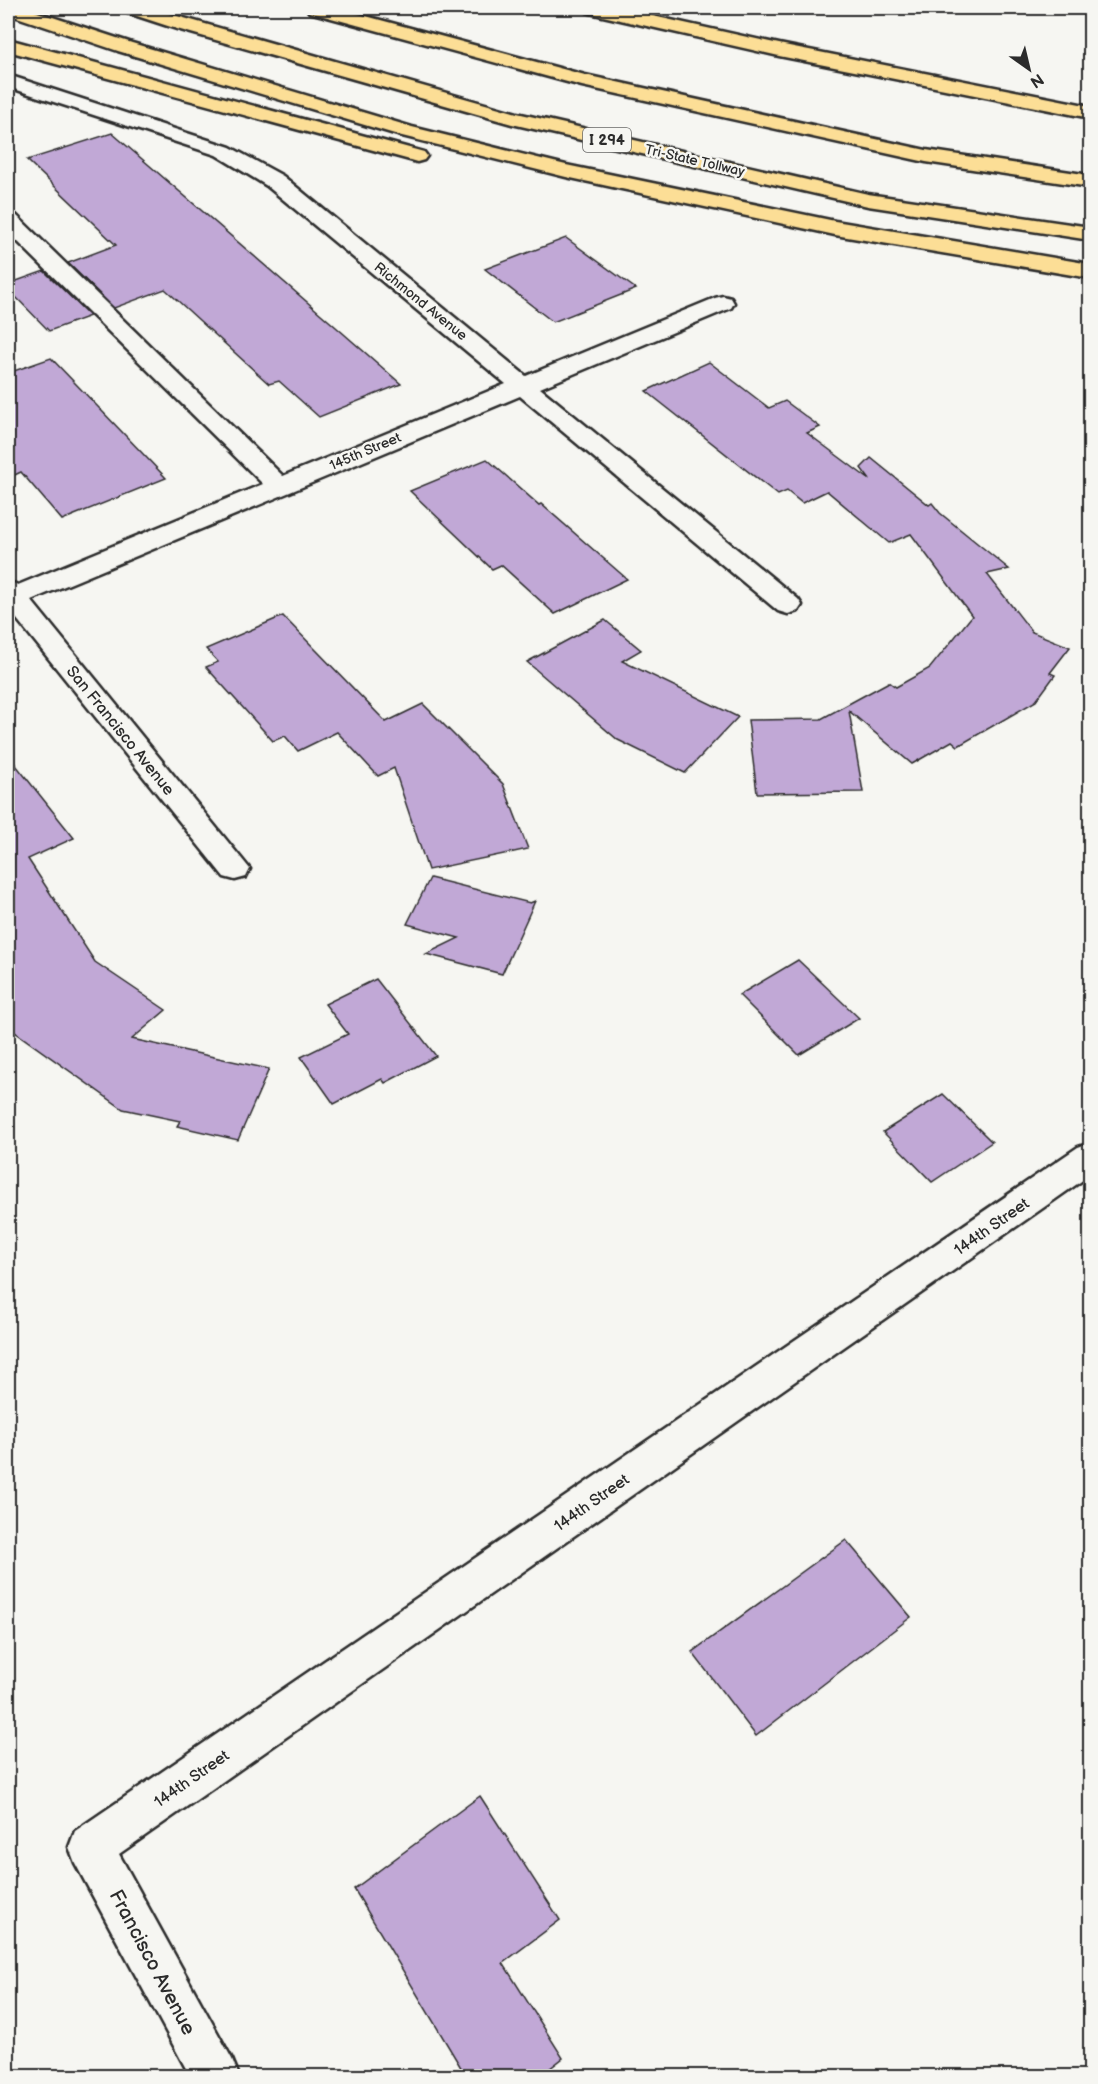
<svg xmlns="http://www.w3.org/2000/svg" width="1098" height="2084" font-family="'Balsamiq Sans',sans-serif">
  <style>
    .building { fill: #c1a8d6; stroke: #2b2b2b; stroke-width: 1.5 }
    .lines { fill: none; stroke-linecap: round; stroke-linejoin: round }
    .minor-casing { stroke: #2b2b2b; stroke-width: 5 }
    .highway-casing { stroke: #2b2b2b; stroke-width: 5 }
    .minor { fill: #f6f6f2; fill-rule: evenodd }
    .highway { fill: #fcde96; fill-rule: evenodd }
    .labels { text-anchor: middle; stroke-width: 5; stroke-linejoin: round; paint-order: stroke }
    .far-street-label { font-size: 14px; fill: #2b2b2b; stroke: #f6f6f2 }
    .shield { fill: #f6f6f2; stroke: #686867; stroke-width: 1.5 }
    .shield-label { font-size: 15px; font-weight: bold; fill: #2b2b2b }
    .street-label { font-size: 16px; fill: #2b2b2b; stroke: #f6f6f2 }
    .near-street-label { font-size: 20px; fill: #2b2b2b; stroke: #f6f6f2 }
  </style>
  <rect width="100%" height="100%" fill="#f6f6f2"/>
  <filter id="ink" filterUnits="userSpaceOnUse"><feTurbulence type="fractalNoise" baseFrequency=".0167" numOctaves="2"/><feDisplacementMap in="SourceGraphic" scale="12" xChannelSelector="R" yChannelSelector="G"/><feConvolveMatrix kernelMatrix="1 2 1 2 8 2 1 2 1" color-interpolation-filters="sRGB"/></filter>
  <g filter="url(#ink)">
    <g class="building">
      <path d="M112 133 336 327 401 384 319 417 279 381 269 384 165 289 114 308 68 263 116 245 27 160Z"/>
      <path d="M566 238 636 289 553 322 485 269Z"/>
      <path d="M44 271 90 316 49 331 8 289V284Z"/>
      <path d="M51 358 123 433 166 478 62 520 21 472 8 478V373Z"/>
      <path d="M709 362 769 408 785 401 820 427 807 433 870 480 861 468 871 458 929 505 932 503 940 513 1009 569 987 574 1032 632 1070 647 1050 673 1055 675 1036 701 958 746 952 741 912 764 849 711 863 792 757 793 748 720 821 719 889 682 896 687 930 668 972 616 911 534 889 543 827 491 802 503 787 491 778 495 646 391Z"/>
      <path d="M487 459 539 505 541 504 627 579 555 614 501 565 492 569 410 491Z"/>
      <path d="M283 616 386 722 423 704 503 784 528 849 428 870 394 768 378 776 337 732 298 751 285 736 273 741 206 667 218 662 206 649Z"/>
      <path d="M605 620 641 650 622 661 738 717 685 773 618 740 527 662Z"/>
      <path d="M8 755 74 838 28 859 95 962 166 1010 132 1039 269 1069 238 1140 177 1126 180 1121 123 1109 8 1027Z"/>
      <path d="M430 878 530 903 535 901 502 974 426 954 459 938 407 924Z"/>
      <path d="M798 960 859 1018 799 1055 739 995Z"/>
      <path d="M376 979 436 1056 385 1083 382 1079 334 1104 301 1057 348 1034 325 1004Z"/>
      <path d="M943 1094 992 1142 932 1182 883 1132Z"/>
      <path d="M846 1540 911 1617 756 1736 692 1652Z"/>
      <path d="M480 1796 560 1920 503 1963 563 2058 540 2076H466L354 1889Z"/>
    </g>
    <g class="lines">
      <g class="minor-casing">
        <g id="minor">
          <path d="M8 75 230 147 283 176 526 376 715 298 723 296 731 298 734 303 731 308 540 388 798 599 802 605 798 611 788 614 778 611 520 396 31 600 250 869 246 877 235 880 224 877 8 608V581L18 585 263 484 8 232V214L16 215 283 476 506 384 267 186 216 155 8 87Z"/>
          <path d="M1090 1143V1175L119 1854 232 2059 239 2076H190L75 1863 69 1847 75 1831 1078 1147Z"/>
        </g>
      </g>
      <g class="highway-casing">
        <g id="highway">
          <path d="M8 8H25L132 43 412 127 566 165 835 221 1090 264V278L835 235 566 177 398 135 118 51 8 14Z"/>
          <path d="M123 8H149L517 113 868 194 1090 227V240L868 206 512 124 177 29 125 12Z"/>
          <path d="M307 8H336L585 75 926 150 1090 175V187L926 162 582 86 309 12Z"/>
          <path d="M585 8H617L779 44 1090 106V118L779 56 594 14 587 12Z"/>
          <path d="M8 39 424 152 427 156 424 160 417 162 410 160 8 51Z"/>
        </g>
      </g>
      <use href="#minor" class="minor"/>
      <use href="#highway" class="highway"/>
    </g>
  </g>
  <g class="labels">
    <g class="far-street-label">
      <text transform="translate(695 160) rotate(13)" y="5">Tri-State Tollway</text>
      <text transform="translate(421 301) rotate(39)" y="5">Richmond Avenue</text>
      <text transform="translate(365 451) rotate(-23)" y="5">145th Street</text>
    </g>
    <rect class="shield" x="583" y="128" width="48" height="24" rx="4.5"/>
    <g class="shield-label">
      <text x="607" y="145">I 294</text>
    </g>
    <g class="street-label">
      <text transform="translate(121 730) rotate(51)" y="6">San Francisco Avenue</text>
      <text transform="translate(991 1226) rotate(-35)" y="6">144th Street</text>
      <text transform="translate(591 1502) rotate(-35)" y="6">144th Street</text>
      <text transform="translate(191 1778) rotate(-35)" y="6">144th Street</text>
    </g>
    <g class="near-street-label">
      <text transform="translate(153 1962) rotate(62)" y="7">Francisco Avenue</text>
    </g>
  </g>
  <rect width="1098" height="2084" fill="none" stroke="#f6f6f2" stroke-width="30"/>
  <rect x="15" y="15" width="1068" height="2054" fill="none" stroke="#2b2b2b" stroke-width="2" filter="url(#ink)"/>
  <g transform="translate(1029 69) rotate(146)" stroke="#f6f6f2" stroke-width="4.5" paint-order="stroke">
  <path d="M0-4.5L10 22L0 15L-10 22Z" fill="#2b2b2b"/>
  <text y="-9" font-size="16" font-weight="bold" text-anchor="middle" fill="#2b2b2b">N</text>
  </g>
</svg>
